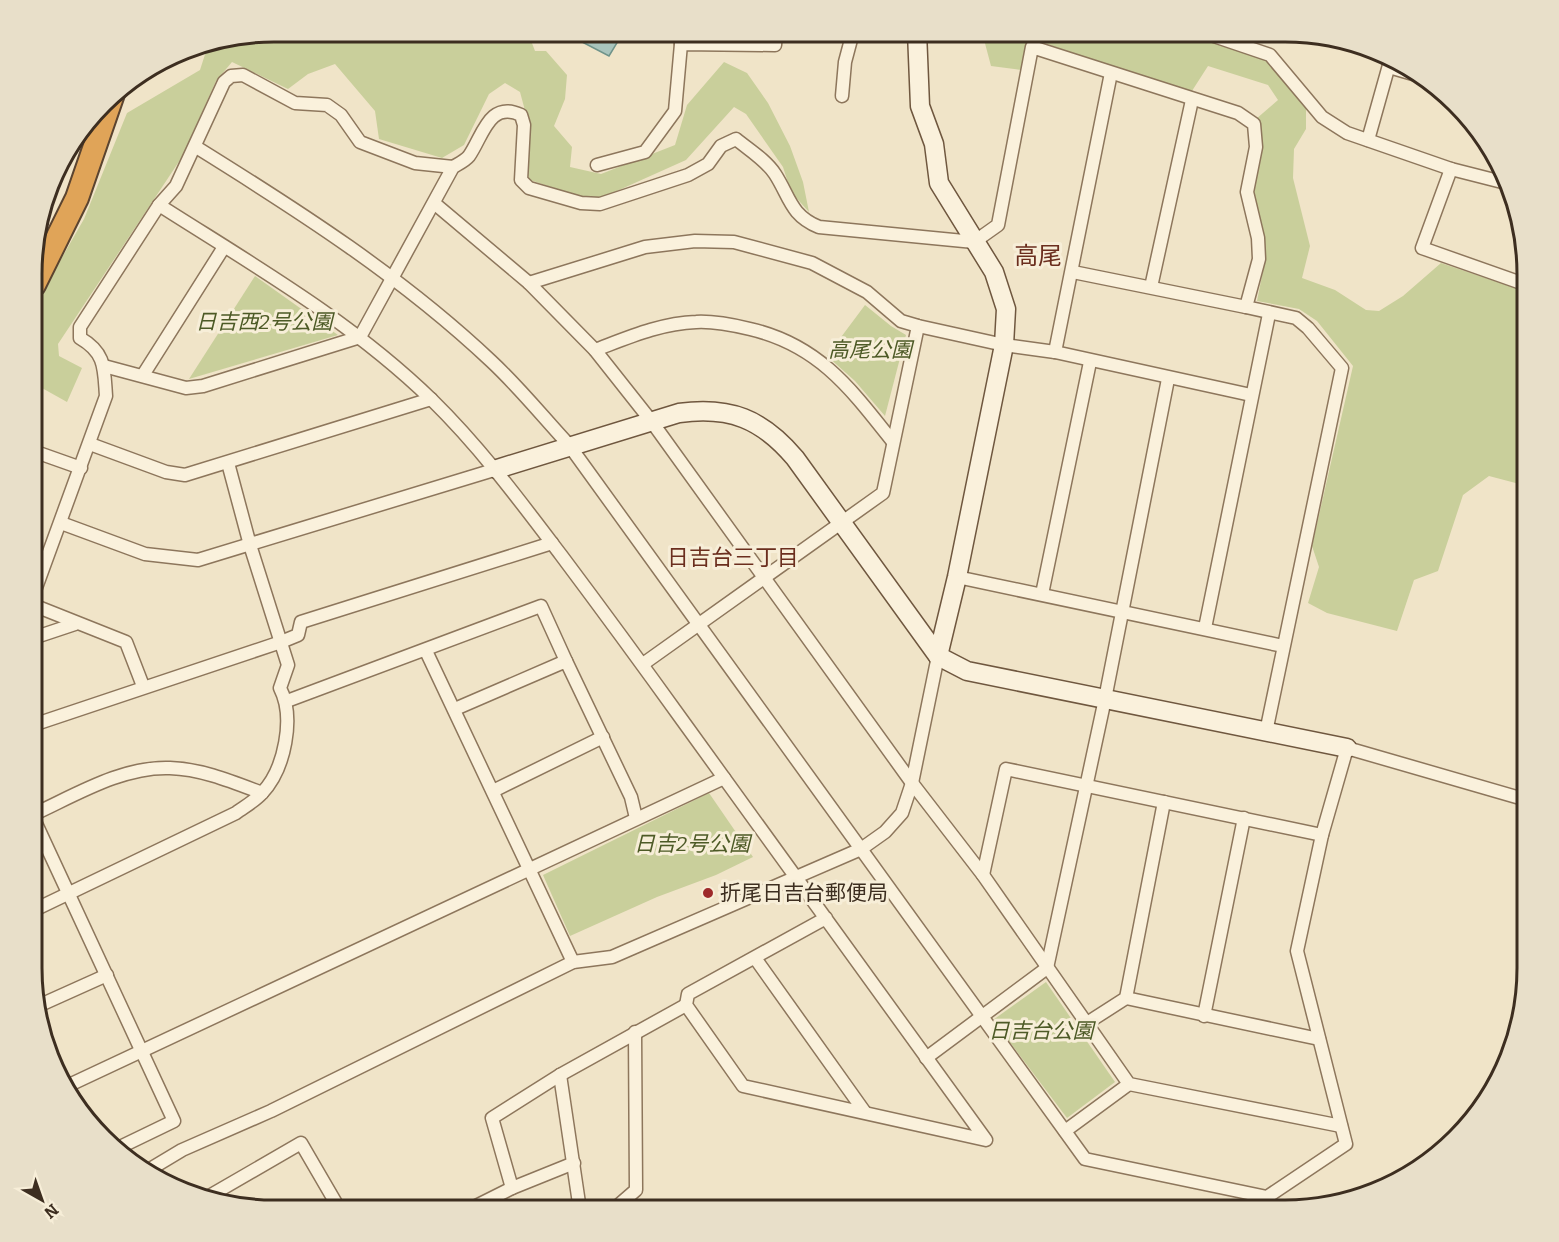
<svg xmlns="http://www.w3.org/2000/svg" width="1559" height="1242" font-family="Bitter,'Noto Sans JP',serif">
  <style>
    .green { fill: #c9cf9b }
    .water { fill: #a9c4bc; stroke: #6f938a; stroke-width: 1.5 }
    .lines { fill: none; stroke-linecap: round; stroke-linejoin: round }
    .street-casing { stroke: #8d765c; stroke-width: 15 }
    .secondary-casing { stroke: #6f573f; stroke-width: 21 }
    .highway-casing { stroke: #5b4430; stroke-width: 26 }
    .street { stroke: #faf1dc; stroke-width: 12 }
    .secondary { stroke: #faf1dc; stroke-width: 18 }
    .highway { stroke: #e0a458; stroke-width: 22 }
    .poi-dot { fill: #9e2a2b; stroke: #f7eed8; stroke-width: 2 }
    .labels { text-anchor: middle; stroke-width: 6; stroke-linejoin: round; paint-order: stroke }
    .park-label { font-size: 21px; font-style: italic; fill: #4d5a26; stroke: #f7eed8 }
    .poi-label { font-size: 21px; fill: #3d2e20; stroke: #f7eed8; text-anchor: start }
    .neighbourhood-label { font-size: 22px; fill: #6b2e1e; stroke: #f7eed8 }
    .quarter-label { font-size: 24px; fill: #6b2e1e; stroke: #f7eed8 }
    .rim { fill: none; stroke: #3d2e20; stroke-width: 3 }
  </style>
  <rect width="100%" height="100%" fill="#f0e4c8"/>
  <g class="green">
    <path d="M274 32H439L447 35 451 32H480L485 34 515 32 530 38 535 51H546L567 75 565 99 554 126 572 147 570 167 601 174 675 145 687 105 724 62 747 73 768 103 790 146 803 182 809 212 791 192 783 167 746 114 734 107 686 160 599 199 581 197 530 180 526 171 530 129 520 92 505 83 489 94 464 145 442 158 379 139 375 111 335 64 308 74 288 89 232 62 216 81 182 157 58 344 59 356 82 368 67 402 33 383V308L84 219 127 113 200 70 209 42Z"/>
    <path d="M982 32H1181L1229 44 1269 59 1296 91 1306 108V129L1294 149 1293 178 1310 246 1302 278 1335 290 1366 310 1379 311 1403 296 1441 263 1527 292V486L1489 476 1463 495 1438 571 1414 580 1397 631 1327 613 1308 603 1319 567 1312 546 1353 366 1317 321 1299 309 1257 301 1265 261V240L1252 191 1256 119 1278 100 1268 85 1208 66 1190 94 1030 38 1021 70 991 66Z"/>
    <path d="M255 276 338 335 189 379Z"/>
    <path d="M865 305 891 326 906 335 885 416 855 381 827 356Z"/>
    <path d="M709 793 753 857 716 875 657 897 570 936 543 875Z"/>
    <path d="M1046 982 1115 1082 1067 1118 993 1020Z"/>
  </g>
  <path class="water" d="M563 32H620L623 33 609 56Z"/>
  <g class="lines">
    <g class="street-casing">
      <g id="street">
        <path d="M1202 32 1270 55 1322 117 1347 133 1451 169 1510 184"/>
        <path d="M681 44V32"/>
        <path d="M1389 67 1420 76"/>
        <path d="M842 96 845 62 853 32"/>
        <path d="M1368 140 1391 58"/>
        <path d="M196 147C299 211 402 277 491 361 519 387 543 417 569 445L1085 1159 1267 1197 1346 1144 1297 951 1322 835 1347 748 1527 800"/>
        <path d="M597 165 645 152 675 111 681 44 775 45 776 32"/>
        <path d="M1451 169 1422 248 1527 285"/>
        <path d="M434 203 529 283 595 350 652 422 912 783 983 875 1129 1084 1341 1126"/>
        <path d="M159 205C253 265 351 321 432 400 480 447 520 501 561 555 603 611 644 667 685 724 784 863 885 1001 986 1140L743 1086 686 1005 688 994 826 918"/>
        <path d="M1073 272 1246 307"/>
        <path d="M529 283 645 247 695 241 734 242 812 263 867 292 901 321 918 326 1004 345 1055 352 1251 395"/>
        <path d="M1151 287 1192 100"/>
        <path d="M595 350C627 338 661 323 696 322 713 321 733 325 750 329 819 345 851 389 893 442"/>
        <path d="M1055 352 1111 73"/>
        <path d="M104 366 186 388 203 386 360 337 453 167C458 164 465 161 469 156 483 136 489 100 521 115L524 125 521 180 529 188 581 203 600 204 688 175 708 164 721 146 736 139C748 149 766 160 775 174 790 197 790 215 819 227L974 242 998 225 1032 47 1238 113 1254 124 1256 147 1247 192 1258 238 1259 259 1246 307 1296 318 1308 328 1342 368 1266 732"/>
        <path d="M143 375 224 247"/>
        <path d="M90 444 166 472 185 475 431 399"/>
        <path d="M33 451 81 468"/>
        <path d="M61 523 145 554 198 560 497 469"/>
        <path d="M957 577 1283 646"/>
        <path d="M1042 594 1090 362"/>
        <path d="M33 596 106 396C104 369 106 353 80 338V327L159 205 176 186 224 82 231 76 243 75 295 103 327 105 341 115 360 142 415 163 453 167"/>
        <path d="M33 605 126 642 143 686"/>
        <path d="M1205 628 1269 314"/>
        <path d="M33 638 75 624"/>
        <path d="M426 651 573 962"/>
        <path d="M643 664 883 493 918 326"/>
        <path d="M287 701 541 606 566 661"/>
        <path d="M455 709 566 661 631 797 636 818"/>
        <path d="M33 725 281 642 298 635 301 622 552 543"/>
        <path d="M493 791 603 737"/>
        <path d="M983 875 1006 769 1322 835"/>
        <path d="M32 911 236 813C244 807 255 801 262 793 285 769 295 717 280 688L288 665 250 545 228 463"/>
        <path d="M755 958 864 1111"/>
        <path d="M1126 998 1319 1039"/>
        <path d="M38 1006 107 975"/>
        <path d="M1204 1016 1244 818"/>
        <path d="M1087 1023 1126 998 1164 802"/>
        <path d="M926 1058 1047 968 1105 699 1168 379"/>
        <path d="M560 1075 580 1210"/>
        <path d="M65 1087 724 778"/>
        <path d="M1065 1131 1129 1084"/>
        <path d="M114 1150 174 1121 32 815C74 796 122 766 170 768 202 769 233 782 262 793"/>
        <path d="M147 1171 182 1150 271 1111 573 962 612 957 861 849 885 832 902 813 912 783 938 656"/>
        <path d="M512 1188 492 1118 560 1075 686 1005"/>
        <path d="M206 1198 301 1143 340 1210"/>
        <path d="M324 1210 335 1203"/>
        <path d="M468 1210 512 1188 574 1163"/>
        <path d="M613 1210 636 1190 635 1032"/>
      </g>
    </g>
    <g class="secondary-casing">
      <g id="secondary">
        <path d="M917 32 920 106 934 144 939 183 994 272 1006 309 1004 345 957 577 938 656"/>
        <path d="M497 469 679 413C730 406 762 419 795 458L938 656 967 671 1347 748"/>
      </g>
    </g>
    <g class="highway-casing">
      <path id="highway" d="M34 285 77 198 114 91"/>
    </g>
    <use href="#street" class="street"/>
    <use href="#secondary" class="secondary"/>
    <use href="#highway" class="highway"/>
  </g>
  <circle class="poi-dot" cx="708" cy="893" r="6"/>
  <g class="labels">
    <g class="park-label">
      <text x="264" y="329">日吉西2号公園</text>
      <text x="870" y="357">高尾公園</text>
      <text x="692" y="851">日吉2号公園</text>
      <text x="1041" y="1038">日吉台公園</text>
    </g>
    <g class="poi-label">
      <text x="720" y="900">折尾日吉台郵便局</text>
    </g>
    <g class="neighbourhood-label">
      <text x="733" y="565">日吉台三丁目</text>
    </g>
    <g class="quarter-label">
      <text x="1038" y="264">高尾</text>
    </g>
  </g>
  <path d="M0 0H1559V1242H0ZM274 42H1285A232 232 0 0 1 1517 274V968A232 232 0 0 1 1285 1200H274A232 232 0 0 1 42 968V274A232 232 0 0 1 274 42Z" fill="#e8dfc9" fill-rule="evenodd"/>
  <path class="rim" d="M274 42H1285A232 232 0 0 1 1517 274V968A232 232 0 0 1 1285 1200H274A232 232 0 0 1 42 968V274A232 232 0 0 1 274 42Z"/>
  <g transform="translate(42 1200) rotate(140)" stroke="#f7eed8" stroke-width="4.5" paint-order="stroke">
  <path d="M0-4.5L10 22L0 15L-10 22Z" fill="#3d2e20"/>
  <text y="-9" font-size="16" font-weight="bold" text-anchor="middle" fill="#3d2e20">N</text>
  </g>
</svg>
